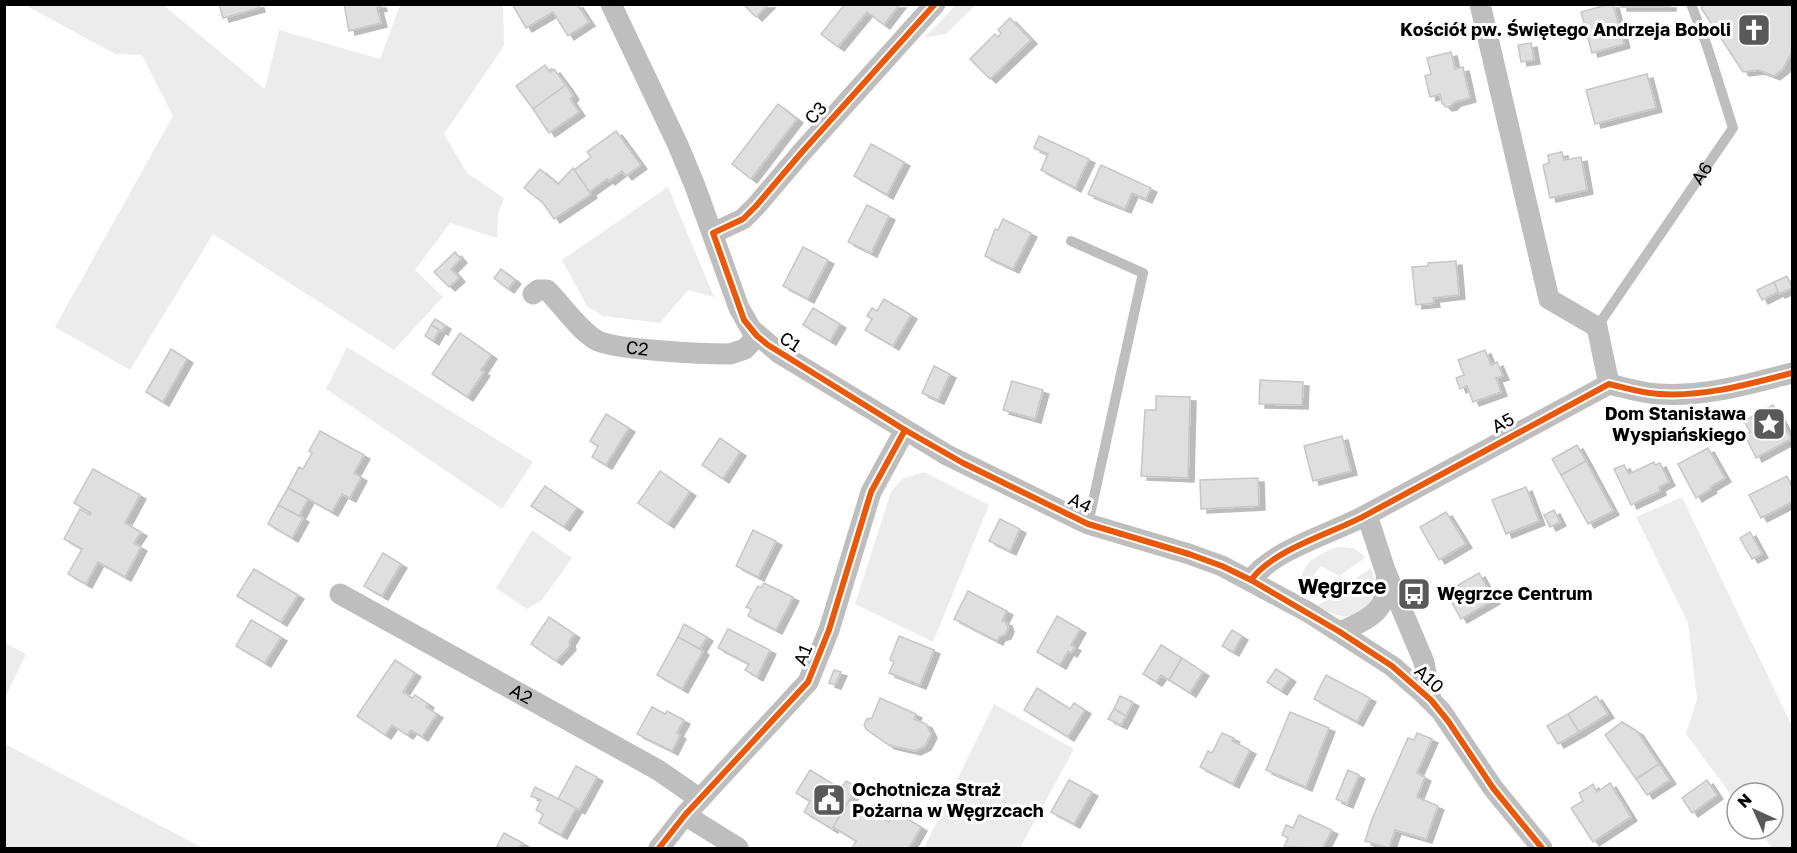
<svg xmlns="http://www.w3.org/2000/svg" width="1797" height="853" font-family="'Golos Text',sans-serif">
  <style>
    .green { fill: #ececec }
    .building { fill: #dfdfdf; stroke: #c7c7c7; stroke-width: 1.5; filter: url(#shadow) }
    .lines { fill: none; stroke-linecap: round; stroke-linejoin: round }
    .lane { stroke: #bebebe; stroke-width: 10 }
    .street { stroke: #bebebe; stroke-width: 21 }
    .cycleway-casing { stroke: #fff; stroke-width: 10 }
    .cycleway { stroke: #e8590c; stroke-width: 6 }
    .labels { text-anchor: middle; stroke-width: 6; stroke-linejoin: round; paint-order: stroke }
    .poi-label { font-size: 18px; font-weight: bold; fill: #000; stroke: #fff; text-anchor: end }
    .street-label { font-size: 18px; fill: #000; stroke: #fff }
    .quarter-label { font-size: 21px; font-weight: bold; fill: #000; stroke: #fff }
  </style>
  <defs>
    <filter id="shadow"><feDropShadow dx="6" dy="4" stdDeviation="0" flood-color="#0004"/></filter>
  </defs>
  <rect width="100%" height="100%" fill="#fff"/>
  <g class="green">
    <path d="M25 5H163L265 89 279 30 380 59 400 5H503L504 46 444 134 467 173 504 198 498 214 497 238 450 223 415 270 443 297 394 350 213 234 130 370 55 327 173 116 142 55 115 54Z"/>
    <path d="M956 5H976L946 34 924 38Z"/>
    <path d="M668 187 714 297 688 290 660 323 603 316 587 306 562 260Z"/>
    <path d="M347 347 533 462 502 509 326 389Z"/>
    <path d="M924 472 989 505 933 642 855 604 891 492 902 479Z"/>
    <path d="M1682 497 1792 726V848H1771L1760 829H1773V793H1737V799L1731 795 1686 734 1697 699 1688 623 1636 517Z"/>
    <path d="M532 530 572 558 542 600 527 609 496 588Z"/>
    <path d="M1338 547 1353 548 1366 557 1339 576 1321 566 1311 579 1324 587 1309 598C1290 570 1313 555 1338 547Z"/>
    <path d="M1371 568C1379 588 1373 612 1348 616 1337 617 1326 611 1317 606Z"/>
    <path d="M5 643 26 654 5 698Z"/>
    <path d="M994 704 1074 749 1020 848H924Z"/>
    <path d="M5 744 203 848H5Z"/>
  </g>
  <g class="building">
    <path d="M219 4H258L259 8 223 18Z"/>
    <path d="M344 4H380L381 7 377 8 381 23 349 31Z"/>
    <path d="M512 4H577L589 22 568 36 553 12 526 28Z"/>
    <path d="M743 4H769L756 17Z"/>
    <path d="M845 4H900L884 25 867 12 838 47 821 34Z"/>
    <path d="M1610 4H1613L1624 44 1592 53 1581 12Z"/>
    <rect x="1621" y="4" width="49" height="3"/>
    <path d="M1706 4H1792V52L1783 69 1774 76 1759 70 1743 72 1701 8Z"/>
    <path d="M1010 18 1031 40 990 79 970 59 995 34 998 37 1001 33 998 30Z"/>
    <path d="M1531 43 1534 60 1521 62 1518 45Z"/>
    <path d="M1451 52 1455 69 1463 67 1470 98 1455 102 1451 106 1446 107 1442 103 1440 94 1430 97 1425 76 1431 74 1427 58Z"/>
    <path d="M545 65 550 72 554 69 566 85 533 109 516 86Z"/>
    <path d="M1647 74 1656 108 1595 124 1586 90Z"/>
    <path d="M566 85 573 96 570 99 579 112 549 133 533 109Z"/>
    <path d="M778 104 797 119 751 179 732 164Z"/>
    <path d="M616 131 641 165 626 176 622 171 609 181 607 179 589 192 574 170 591 157 587 152Z"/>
    <path d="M1039 136 1089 159 1075 188 1041 170 1048 154 1034 148Z"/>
    <path d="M871 144 904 162 887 195 854 176Z"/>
    <path d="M1562 152 1564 160 1581 157 1587 190 1550 198 1543 165 1549 163 1548 155Z"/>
    <path d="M1101 165 1151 188 1146 199 1132 193 1125 209 1088 194Z"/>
    <path d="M573 168 591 194 554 219 543 203 524 188 540 169 558 184Z"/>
    <path d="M867 205 889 216 871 253 848 242Z"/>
    <path d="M1003 219 1031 233 1013 269 985 256 995 229 998 230Z"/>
    <path d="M803 247 828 260 808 299 783 286Z"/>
    <path d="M455 252 461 259 451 269 459 278 449 287 434 272Z"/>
    <path d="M1456 261 1459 295 1433 298 1434 303 1416 305 1412 267 1428 266V263Z"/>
    <path d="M501 269 515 280 508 289 494 278Z"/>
    <path d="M1787 276 1792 288 1779 294 1774 282Z"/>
    <path d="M1774 282 1778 292 1762 300 1757 290Z"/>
    <path d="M884 299 911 315 893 346 865 330 872 319 867 316 872 308 877 311Z"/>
    <path d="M813 308 840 324 830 341 803 325Z"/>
    <path d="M435 319 445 325 442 331 431 325Z"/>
    <path d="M431 325 439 330 433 341 425 336Z"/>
    <path d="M460 333 491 355 481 370 484 372 467 397 432 374Z"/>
    <path d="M171 349 187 359 163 402 146 392Z"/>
    <path d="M1485 350 1491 365 1497 362 1503 376 1496 378 1501 392 1473 402 1467 386 1460 389 1456 378 1464 375 1458 360Z"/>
    <path d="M934 366 950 374 938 400 922 393Z"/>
    <path d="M1260 380 1303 382 1302 405 1259 404Z"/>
    <path d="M1012 381 1043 390 1035 419 1003 410Z"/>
    <path d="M1156 396 1190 397 1188 478 1141 476 1145 410H1156Z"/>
    <path d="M1773 405 1791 439 1756 458 1745 435 1750 432 1744 421Z"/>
    <path d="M606 414 629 428 606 465 592 457 598 446 590 441Z"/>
    <path d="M320 431 364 455 354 473 361 477 350 498 342 494 332 512 288 488 299 467 303 469 312 453 309 451Z"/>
    <path d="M1342 436 1351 471 1313 481 1304 446Z"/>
    <path d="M720 438 740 452 723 479 702 465Z"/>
    <path d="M1577 445 1586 461 1561 475 1552 459Z"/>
    <path d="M1708 448 1725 478 1710 487 1711 489 1696 498 1678 464Z"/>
    <path d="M1586 461 1613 511 1588 524 1561 475Z"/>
    <path d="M1654 462 1655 465 1660 463 1669 482 1659 487 1660 491 1631 505 1614 469 1624 465 1629 474Z"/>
    <path d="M93 469 140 495 125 523 141 532 134 543 141 547 125 577 98 562 86 584 68 574 82 549 64 539 80 509 90 515 91 513 74 503Z"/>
    <path d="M660 471 690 492 668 524 638 503Z"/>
    <path d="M1787 476 1792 487V502L1761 518 1749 495Z"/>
    <path d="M1258 478 1259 506 1201 509 1200 480Z"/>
    <path d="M545 486 577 508 564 527 531 506Z"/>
    <path d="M1526 487 1539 521 1506 534 1492 500Z"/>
    <path d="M288 488 308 499 299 516 278 505Z"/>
    <path d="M278 505 303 518 292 538 268 524Z"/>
    <path d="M1554 510 1560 522 1550 527 1544 515Z"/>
    <path d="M1446 512 1466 544 1439 560 1420 527Z"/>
    <path d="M1000 519 1020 529 1010 551 989 541Z"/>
    <path d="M753 530 776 541 758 577 736 566Z"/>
    <path d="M1750 532 1762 554 1752 559 1740 538Z"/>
    <path d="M383 553 401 564 382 596 364 586Z"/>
    <path d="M254 569 298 595 281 622 237 596Z"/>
    <path d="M1479 573 1494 600 1461 619 1446 592Z"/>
    <path d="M764 583 793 597 776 630 748 616 751 609 746 607 758 586 761 588Z"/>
    <path d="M968 591 1007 611 1002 621 1006 622 1008 628 1005 635 999 637 997 641 954 619Z"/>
    <path d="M1057 616 1080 629 1071 645 1075 647 1071 653 1068 651 1060 665 1037 652Z"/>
    <path d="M549 617 574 634 569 642 570 646 556 661 531 644Z"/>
    <path d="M251 620 281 637 265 663 236 646Z"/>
    <path d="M684 624 707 637 700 649 678 637Z"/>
    <path d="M728 629 770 650 757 677 745 670 749 664 718 648Z"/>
    <path d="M1232 630 1242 636 1233 652 1222 646Z"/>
    <path d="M899 636 934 650 920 685 889 673 894 662 890 660Z"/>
    <path d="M678 637 703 651 682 689 657 675Z"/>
    <path d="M1161 645 1182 658 1169 680 1161 675 1156 682 1143 674Z"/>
    <path d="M1182 658 1203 672 1190 693 1169 680Z"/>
    <path d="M395 660 415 673 403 692 412 698 415 695 428 704 426 707 437 714 422 737 411 730 407 735 392 725 385 735 357 716Z"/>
    <path d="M1276 669 1290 678 1281 691 1267 682Z"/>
    <path d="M834 670 841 672 835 685 829 683Z"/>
    <path d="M1326 675 1370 698 1357 722 1314 699Z"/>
    <path d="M1037 688 1070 709 1074 703 1085 710 1068 737 1024 710Z"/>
    <path d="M1120 696 1133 702 1126 716 1114 709Z"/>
    <path d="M1596 696 1608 714 1579 732 1568 714Z"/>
    <path d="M880 698 916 714 914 719 926 724 931 734 925 746 915 751 889 745 867 730 864 725 867 719 872 718Z"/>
    <path d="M652 707 665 714 667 711 684 720 677 733 680 735 672 751 637 734Z"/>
    <path d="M1114 709 1126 716 1121 725 1108 719Z"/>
    <path d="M1290 712 1329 728 1306 787 1266 770Z"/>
    <path d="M1568 714 1579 732 1558 744 1547 726Z"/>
    <path d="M1622 722 1637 731 1659 764 1636 779 1605 735Z"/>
    <path d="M1222 733 1234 738 1232 741 1250 750 1233 784 1200 767 1208 751 1212 753Z"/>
    <path d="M1417 733 1432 739 1417 773 1425 777 1417 797 1438 806 1426 839 1395 830 1389 848 1365 841 1372 819 1408 738 1414 740Z"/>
    <path d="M1659 764 1670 780 1647 795 1636 779Z"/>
    <path d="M576 766 597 777 579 810 558 799Z"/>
    <path d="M810 770 841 789 846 781 857 787 832 829 804 812 810 801 796 793Z"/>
    <path d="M1348 770 1359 775 1347 804 1336 799Z"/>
    <path d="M1069 780 1092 792 1074 824 1051 812Z"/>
    <path d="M1707 780 1717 795 1692 813 1682 798Z"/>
    <path d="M1610 783 1631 817 1593 842 1571 808 1583 801 1579 793 1593 784 1597 792Z"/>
    <path d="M535 787 576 808 561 835 539 823 543 814 536 810 541 800 531 796Z"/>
    <path d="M850 799 889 822 895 811 921 827 909 848H852L856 841 833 827Z"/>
    <path d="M1299 815 1332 830 1323 848 1284 847 1288 838 1282 835 1286 825 1293 828Z"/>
    <path d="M504 833 523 843 519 848H502L497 846Z"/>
  </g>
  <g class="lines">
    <g class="lane">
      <path d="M1071 241 1143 273 1088 524"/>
      <path id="s1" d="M1597 327 1733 128 1707 46 1691 4"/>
    </g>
    <g class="street">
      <path d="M611 4 678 145 695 186 739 308 751 329 779 353 947 455 1088 524 1189 554 1222 566 1308 612 1392 666 1422 692 1441 711 1493 788 1542 848"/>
      <path d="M1480 4 1549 299 1597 327 1609 384"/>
      <path d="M713 233 743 219 756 206 802 152 935 4"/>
      <path id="s2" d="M533 294 538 290H547C563 306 577 328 596 340 613 350 706 354 730 354L745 349 757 336"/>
      <path d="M1367 515 1385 570 1424 662 1431 700"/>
      <path d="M1251 580C1273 549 1334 533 1368 514 1449 471 1528 427 1609 384 1626 388 1642 393 1659 394 1705 397 1749 384 1792 373"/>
      <path id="s3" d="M340 594 658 770 700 799"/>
      <path d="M1340 632C1369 619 1391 610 1386 573"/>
      <path d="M685 815 738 848"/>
      <path d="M659 848 685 815 808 682 829 630 871 492 905 430"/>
    </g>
    <g class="cycleway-casing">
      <g id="cycleway">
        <path d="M935 4 802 152 756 206 743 219 713 233 744 320 757 336 768 345 905 430 963 463 1088 524 1189 554 1222 566 1251 580 1340 632 1392 666 1431 700 1448 721 1493 788 1542 848"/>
        <path d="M1251 580C1273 549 1334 533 1368 514 1449 471 1528 427 1609 384 1626 388 1642 393 1659 394 1705 397 1749 384 1792 373"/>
        <path d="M659 848 685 815 808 682 829 630 871 492 905 430"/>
      </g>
    </g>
    <use href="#cycleway" class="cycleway"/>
  </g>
  <defs>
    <g id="church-square" transform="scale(1.725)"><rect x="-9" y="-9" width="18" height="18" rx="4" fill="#595959" stroke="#fff"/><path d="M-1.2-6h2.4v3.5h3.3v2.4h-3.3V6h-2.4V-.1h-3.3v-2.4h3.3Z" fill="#fff"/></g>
    <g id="sight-square" transform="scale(1.725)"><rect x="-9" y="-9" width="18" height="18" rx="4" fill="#595959" stroke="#fff"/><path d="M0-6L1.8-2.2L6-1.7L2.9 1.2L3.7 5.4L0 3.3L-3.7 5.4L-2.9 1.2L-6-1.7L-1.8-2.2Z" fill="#fff"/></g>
    <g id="bus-square" transform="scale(1.725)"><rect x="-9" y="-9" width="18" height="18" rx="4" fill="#595959" stroke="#fff"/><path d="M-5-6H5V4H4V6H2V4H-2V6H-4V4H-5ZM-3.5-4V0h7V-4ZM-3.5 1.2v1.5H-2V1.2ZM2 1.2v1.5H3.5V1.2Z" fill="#fff"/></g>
    <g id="civic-square" transform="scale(1.725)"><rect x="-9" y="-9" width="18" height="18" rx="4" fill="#595959" stroke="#fff"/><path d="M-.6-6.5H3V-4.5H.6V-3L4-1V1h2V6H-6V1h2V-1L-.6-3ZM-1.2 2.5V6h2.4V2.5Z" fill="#fff"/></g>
  </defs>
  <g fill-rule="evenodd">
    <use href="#church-square" x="1754" y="30"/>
    <use href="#sight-square" x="1769" y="424"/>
    <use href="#bus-square" x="1414" y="594"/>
    <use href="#civic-square" x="829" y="800"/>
  </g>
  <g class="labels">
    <g class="poi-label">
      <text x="1731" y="36">Kościół pw. Świętego Andrzeja Boboli</text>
      <text x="1746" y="420">Dom Stanisława<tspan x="1746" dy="21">Wyspiańskiego</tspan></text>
      <text x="1437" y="600" text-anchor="start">Węgrzce Centrum</text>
      <text x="852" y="796" text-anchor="start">Ochotnicza Straż<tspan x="852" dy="21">Pożarna w Węgrzcach</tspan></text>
    </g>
    <g class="street-label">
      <text transform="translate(816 113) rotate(-48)" y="6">C3</text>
      <text dy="6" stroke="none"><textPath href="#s1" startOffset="186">A6</textPath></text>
      <text transform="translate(790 342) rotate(33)" y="6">C1</text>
      <text dy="6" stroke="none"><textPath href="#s2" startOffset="128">C2</textPath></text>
      <text transform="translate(1503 423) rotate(-28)" y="6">A5</text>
      <text transform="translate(1080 503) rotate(25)" y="6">A4</text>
      <text transform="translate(803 655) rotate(-68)" y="6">A1</text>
      <text transform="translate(1429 679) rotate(43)" y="6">A10</text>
      <text dy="6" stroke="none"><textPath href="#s3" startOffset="207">A2</textPath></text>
    </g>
    <g class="quarter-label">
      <text x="1342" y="594">Węgrzce</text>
    </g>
  </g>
  <rect width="1797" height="853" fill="none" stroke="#000000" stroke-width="12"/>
  <g transform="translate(1755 811) rotate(315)"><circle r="28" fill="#ffffff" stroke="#999999" stroke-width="1.5"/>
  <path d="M0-4.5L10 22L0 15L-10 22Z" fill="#595959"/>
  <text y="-9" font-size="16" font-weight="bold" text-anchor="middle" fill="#000000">N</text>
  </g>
</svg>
